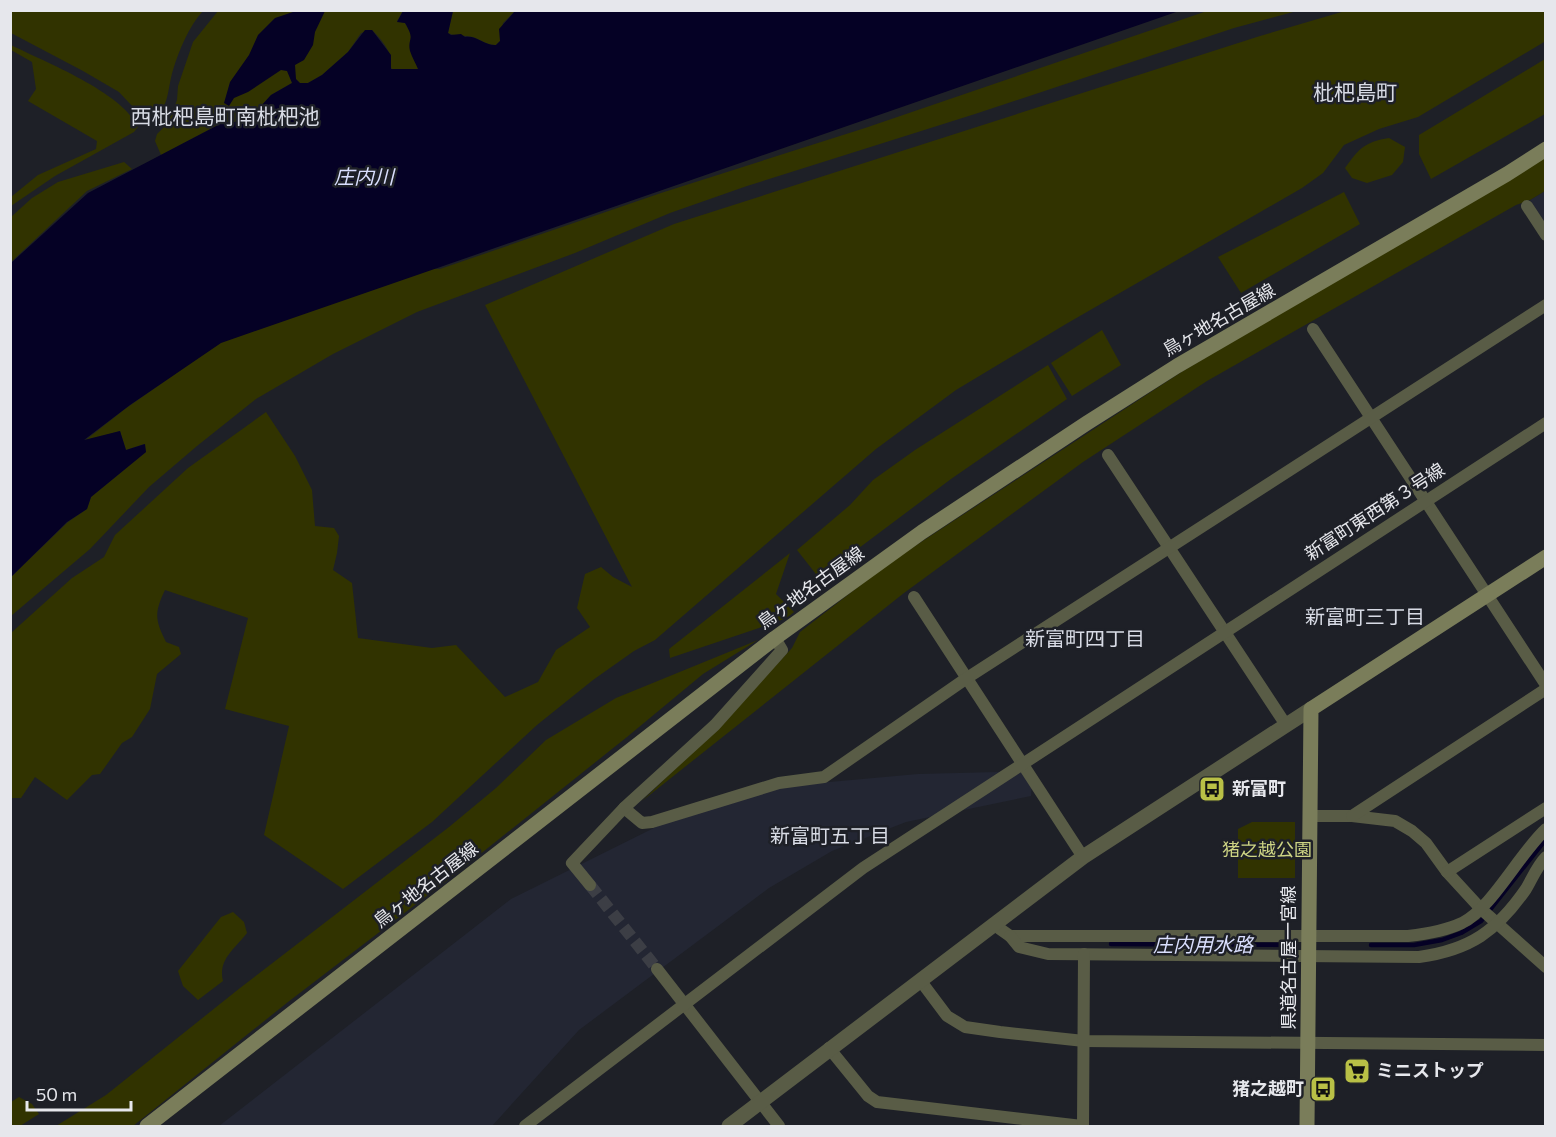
<svg xmlns="http://www.w3.org/2000/svg" width="1556" height="1137" font-family="Commissioner,'Noto Sans JP',sans-serif">
  <style>
    .built { fill: #232633 }
    .green { fill: #313300 }
    .water { fill: #050125 }
    .lines { fill: none; stroke-linecap: round; stroke-linejoin: round }
    .stream { stroke: #050125; stroke-width: 4.5 }
    .minor-tunnel { stroke: #3c3e45; stroke-width: 12; stroke-dasharray: 12 6; stroke-linecap: butt }
    .minor { stroke: #595c46; stroke-width: 12 }
    .tertiary { stroke: #595c46; stroke-width: 15 }
    .secondary { stroke: #7a7d5a; stroke-width: 15 }
    .labels { text-anchor: middle; stroke-width: 5; stroke-linejoin: round; paint-order: stroke }
    .street-label { font-size: 18px; fill: #e6e7ec; stroke: #1e2027 }
    .poi-label { font-size: 18px; font-weight: bold; fill: #e6e7ec; stroke: #1e2027; text-anchor: start }
    .park-label { font-size: 18px; fill: #ced584; stroke: #1e2027 }
    .water-label { font-size: 20px; font-style: italic; fill: #dadffe; stroke: #1e2027 }
    .neighbourhood-label { font-size: 20px; fill: #d8dbe5; stroke: #1e2027 }
    .quarter-label { font-size: 21px; fill: #d8dbe5; stroke: #1e2027 }
  </style>
  <rect width="100%" height="100%" fill="#1e2027"/>
  <g class="built">
    <path d="M1545 191V223L1530 200Z"/>
    <path d="M1033 771 1031 796 906 822 832 851 769 888 579 1030 492 1126H219L511 899 670 820 785 786 918 774Z"/>
  </g>
  <g class="green">
    <path d="M10 11 11 10 203 11C189 26 179 50 173 70 166 94 171 107 148 123L119 92 83 71 11 33Z"/>
    <path d="M218 11H403L397 21 405 23 413 38 411 52 419 69H392L390 66C394 53 381 39 372 30L361 33 348 52 322 75 308 83H292L271 95 251 117 228 124H220L161 155 155 141 157 134 168 123 177 100 178 86 193 42Z"/>
    <path d="M453 11H515L503 23 500 41 496 45C487 45 481 40 473 37 465 35 456 37 448 33Z"/>
    <path d="M1207 11H1297L1234 28 975 114 747 186 670 213 575 253 417 312 333 354 256 399 197 446 149 487 90 549 11 616V577L68 522 87 509 91 497 146 452 144 444 126 450 120 431 83 442 125 409 235 332 417 268 440 269 661 193 865 128Z"/>
    <path d="M1345 11H1545V39L1544 42 1418 117 1379 129 1344 145 1323 173 1302 188 1066 324 956 390 876 449 655 640 634 651 593 680 537 725 432 822 343 889 264 835 289 726 225 709 248 618 165 590C154 613 155 620 166 642L179 647 181 654 157 674 150 709 132 737 122 743 100 774 92 775 67 800 35 777 21 798H11V633L72 578 104 557 115 535 188 468 266 412 295 456 312 490 315 526 334 528 339 536 337 553 333 570 352 583 358 638 432 648 456 645 505 697 538 682 556 650 590 627 577 608 585 574 601 567 613 577 632 587 485 305 674 224 1260 36Z"/>
    <path d="M11 45C45 62 122 92 138 127L134 132 55 176 11 206V197L38 175 96 149 97 141 28 101 36 89 32 62 11 50Z"/>
    <path d="M1545 59V114L1431 179 1419 154V135Z"/>
    <path d="M1389 138 1405 147 1403 162 1392 175 1367 183 1352 178 1345 168C1359 148 1365 142 1389 138Z"/>
    <path d="M1545 156V191L1530 200 1516 205 1207 381 1083 462 904 593 642 801 718 727 792 648 800 632 889 563 1183 371Z"/>
    <path d="M124 162 132 169 87 191 11 262V217L32 198 58 182Z"/>
    <path d="M1344 192 1360 224 1241 293 1218 257Z"/>
    <path d="M1102 330 1121 365 1072 396 1051 363Z"/>
    <path d="M1048 365 1067 399 951 479 819 578 797 550 850 505 873 480 915 450Z"/>
    <path d="M790 553 776 594 794 612C784 622 770 622 759 628L670 658 669 649Z"/>
    <path d="M758 640 703 674 627 737 454 875 288 1002 133 1126H56L106 1095 240 988 449 827 496 788 546 740 616 698Z"/>
    <path d="M1252 822H1295V878H1238V829Z"/>
    <path d="M233 912 244 922 247 933C234 950 218 959 223 981L198 1000 183 986 178 971 221 917Z"/>
    <path d="M19 1097 32 1104 39 1114 20 1126H11V1102Z"/>
  </g>
  <path class="water" d="M296 11H325L315 32 313 45 304 60 295 65 296 79 300 83H308L322 75 348 52 365 30H372L391 55V69H418C416 64 412 57 410 51 407 38 416 41 405 23L397 22 403 11H453L448 33 451 35 461 34 465 37C477 35 485 46 496 45L500 41 499 29 515 11H1179L221 343 130 405 84 440 120 431 126 450 145 444 146 452 91 497 87 509 67 522 11 577V263L88 193 220 124H228L251 117 271 95 292 83 287 71 281 70 248 92 234 98 229 106 224 103 230 82 249 55 258 35 275 18Z"/>
  <g class="lines">
    <g class="stream">
      <path d="M1111 944 1296 945"/>
      <path d="M1371 945H1414L1442 940 1461 933 1481 921 1546 839"/>
    </g>
    <path class="minor-tunnel" d="M590 885 657 969"/>
    <g class="minor">
      <path d="M1527 206 1546 235"/>
      <path d="M1313 329 1546 685"/>
      <path d="M1108 455 1286 725"/>
      <path d="M914 597 1083 857"/>
      <path d="M624 808 642 823 652 822 779 783 824 777 967 678 1546 305"/>
      <path d="M1309 816H1352L1395 821 1412 831 1426 843 1447 872 1481 909 1546 967"/>
      <path d="M1352 816 1546 689"/>
      <path d="M1447 872 1546 808"/>
      <path d="M590 885 572 863 624 808 715 725 782 650 775 638"/>
      <path d="M993 924 1010 936H1408C1426 934 1445 931 1462 923 1492 908 1519 854 1546 829"/>
      <path d="M1010 936 1019 947 1048 954 1419 957C1470 950 1497 931 1526 889 1532 879 1537 866 1546 857"/>
      <path d="M657 969 779 1126"/>
      <path d="M920 980 947 1016 965 1027 1000 1032 1084 1041 1546 1045"/>
      <path d="M829 1048 868 1096 877 1102 1082 1126"/>
      <path d="M525 1126 863 868 1546 423"/>
      <path d="M1083 1126 1084 954"/>
    </g>
    <path class="tertiary" d="M729 1126 1083 857 1311 709"/>
    <g class="secondary">
      <path d="M147 1126 775 638 922 532 1087 423 1177 366 1507 174 1546 149"/>
      <path d="M1307 1126 1311 709 1546 557"/>
    </g>
  </g>
  <defs>
    <g id="bus-square" transform="scale(1.35)"><rect x="-9" y="-9" width="18" height="18" rx="4" fill="#b9c046" stroke="#1e2027"/><path d="M-5-6H5V4H4V6H2V4H-2V6H-4V4H-5ZM-3.5-4V0h7V-4ZM-3.5 1.2v1.5H-2V1.2ZM2 1.2v1.5H3.5V1.2Z" fill="#111"/></g>
    <g id="supermarket-square" transform="scale(1.35)"><rect x="-9" y="-9" width="18" height="18" rx="4" fill="#b9c046" stroke="#1e2027"/><path d="M-6-5.5h2.5l.6 2H6L4.5 2H-2.5L-4.4-4H-6ZM-1.5 3.2a1.3 1.3 0 1 0 .1 0ZM3 3.2a1.3 1.3 0 1 0 .1 0Z" fill="#111"/></g>
  </defs>
  <g fill-rule="evenodd">
    <use href="#bus-square" x="1212" y="789"/>
    <use href="#supermarket-square" x="1357" y="1071"/>
    <use href="#bus-square" x="1323" y="1089"/>
  </g>
  <g class="labels">
    <g class="street-label">
      <text transform="translate(1219 320) rotate(-30)" y="6">鳥ヶ地名古屋線</text>
      <text transform="translate(1375 512) rotate(-33)" y="6">新富町東西第３号線</text>
      <text transform="translate(811 588) rotate(-36)" y="6">鳥ヶ地名古屋線</text>
      <text transform="translate(426 885) rotate(-38)" y="6">鳥ヶ地名古屋線</text>
      <text transform="translate(1289 958) rotate(-90)" y="6">県道名古屋一宮線</text>
    </g>
    <g class="poi-label">
      <text x="1232" y="795">新富町</text>
      <text x="1376" y="1077">ミニストップ</text>
      <text x="1304" y="1095" text-anchor="end">猪之越町</text>
    </g>
    <g class="park-label">
      <text x="1267" y="856">猪之越公園</text>
    </g>
    <g class="water-label">
      <text x="364" y="184">庄内川</text>
      <text x="1203" y="952">庄内用水路</text>
    </g>
    <g class="neighbourhood-label">
      <text x="1365" y="624">新富町三丁目</text>
      <text x="1085" y="646">新富町四丁目</text>
      <text x="830" y="843">新富町五丁目</text>
    </g>
    <g class="quarter-label">
      <text x="1355" y="100">枇杷島町</text>
      <text x="225" y="124">西枇杷島町南枇杷池</text>
    </g>
  </g>
  <rect width="1556" height="1137" fill="none" stroke="#e6e7ec" stroke-width="24"/>
  <path d="M27 1101v9h104v-9" fill="none" stroke="#e6e7ec" stroke-width="3"/>
  <text x="36" y="1101" font-size="18" fill="#e6e7ec" stroke="#1e2027" stroke-width="4.5" paint-order="stroke">50 m</text>
</svg>
